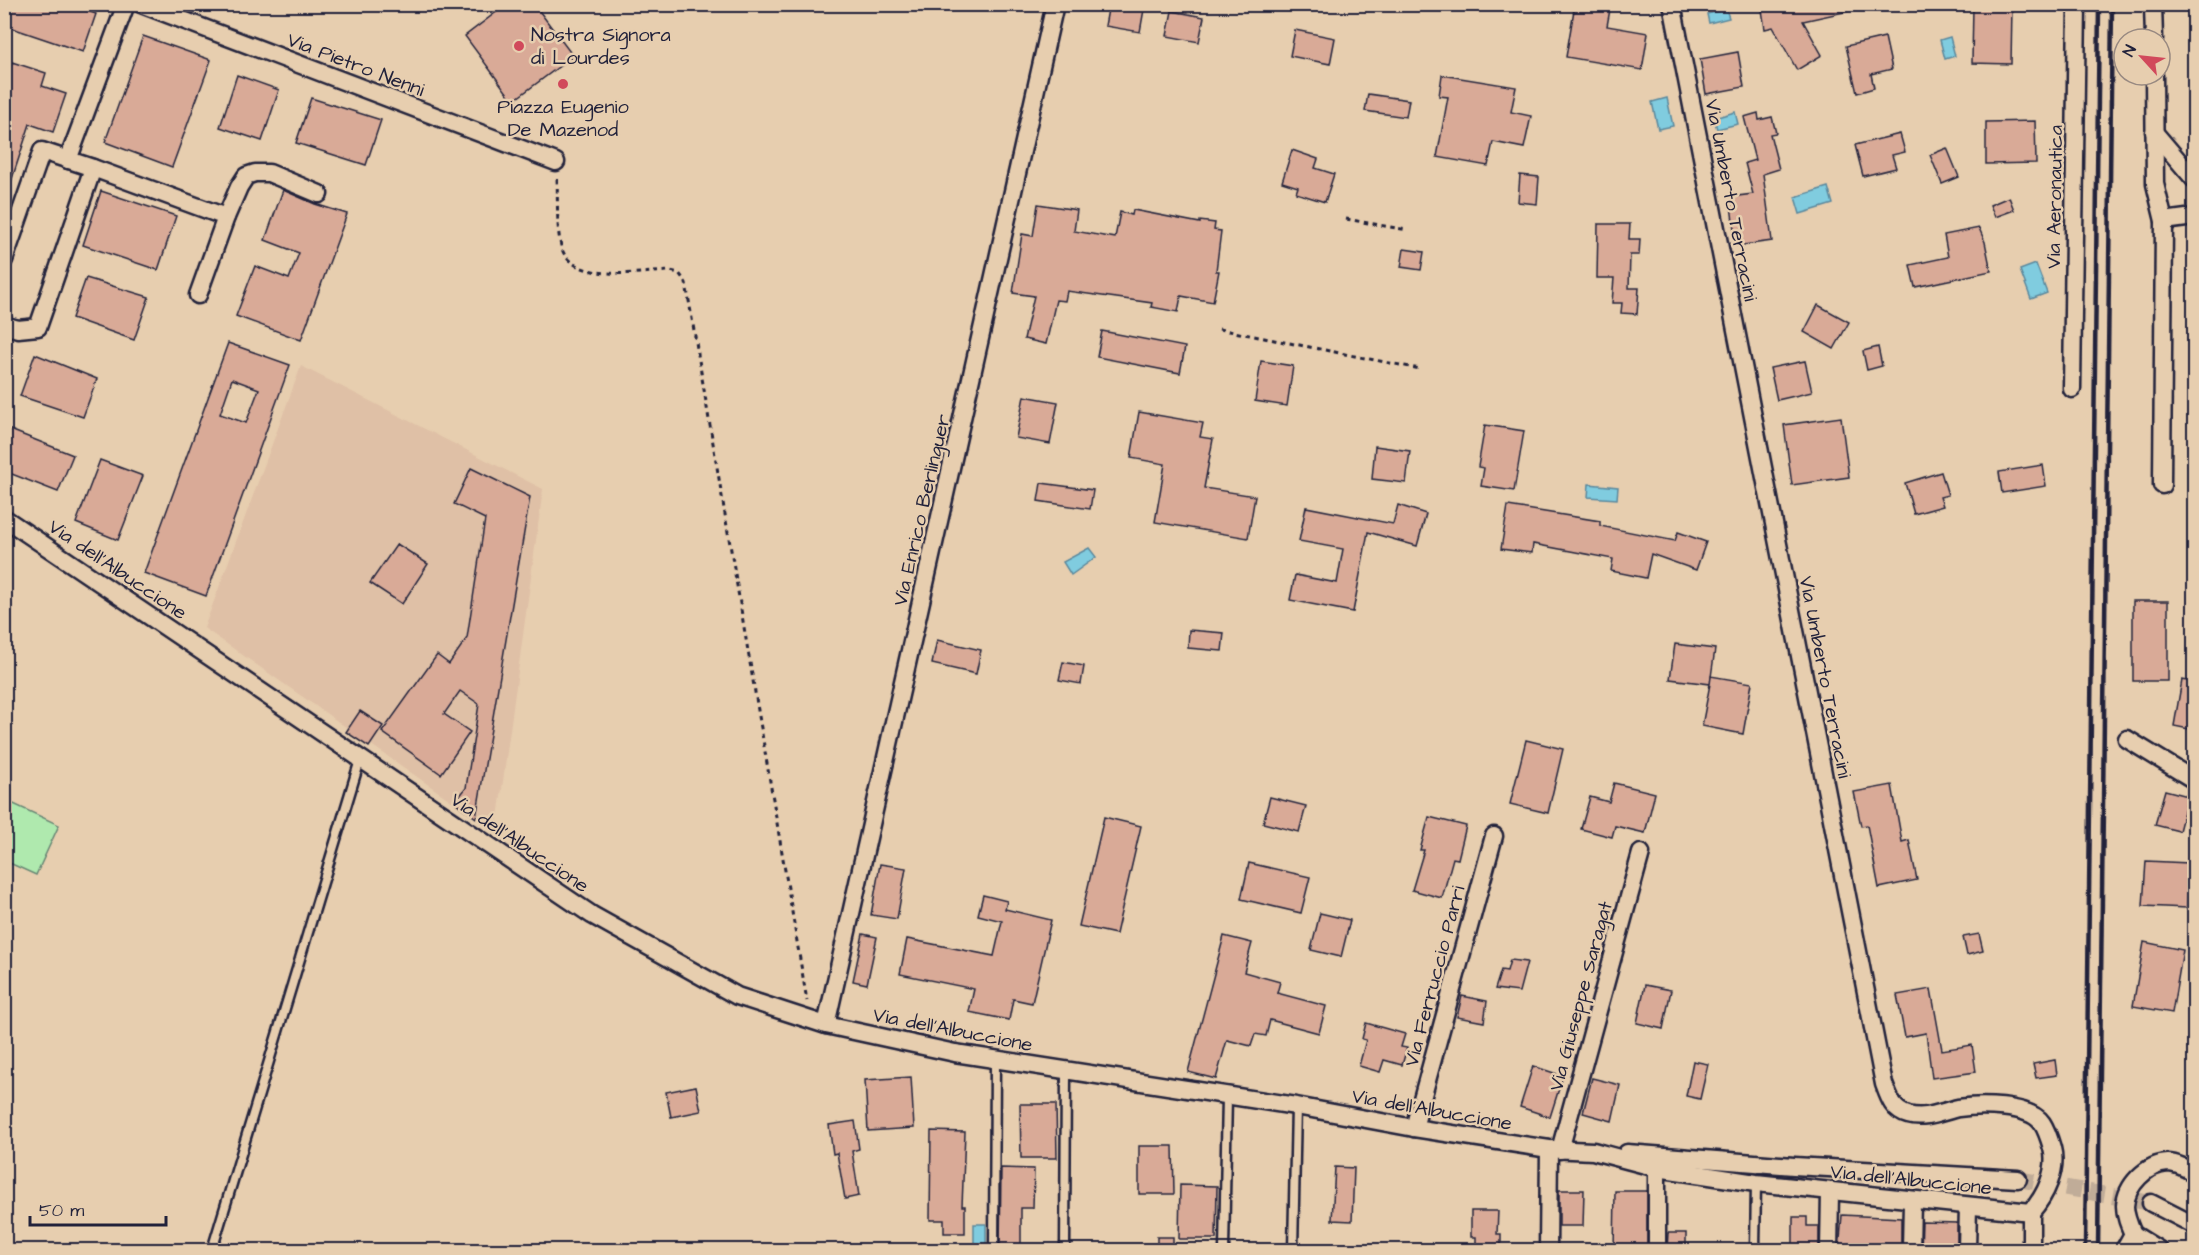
<svg xmlns="http://www.w3.org/2000/svg" width="2199" height="1255" font-family="'Architects Daughter',sans-serif">
  <style>
    .built { fill: #dfc0a6 }
    .green { fill: #afe9ae; stroke: #688674; stroke-width: 1.5 }
    .water { fill: #80ccdf; stroke: #5a889d; stroke-width: 1.5 }
    .building { fill: #d9aa97; stroke: #22223b; stroke-width: 1.5; fill-rule: evenodd }
    .lines { fill: none; stroke-linecap: round; stroke-linejoin: round }
    .street-tunnel { stroke: #c0ac98; stroke-width: 16; stroke-dasharray: 16 8; stroke-linecap: butt }
    .lane-casing { stroke: #22223b; stroke-width: 13 }
    .street-casing { stroke: #22223b; stroke-width: 21 }
    .path { stroke: #22223b; stroke-width: 3; stroke-dasharray: 4.5 4.5; stroke-linecap: butt }
    .lane { stroke: #e7ceaf; stroke-width: 8 }
    .street { stroke: #e7ceaf; stroke-width: 16 }
    .rail { stroke: #22223b; stroke-width: 4.5 }
    .poi-dot { fill: #d1495b; stroke: #e7ceaf; stroke-width: 2 }
    .labels { text-anchor: middle; stroke-width: 5; stroke-linejoin: round; paint-order: stroke }
    .poi-label { font-size: 20px; fill: #22223b; stroke: #e7ceaf; text-anchor: start }
    .street-label { font-size: 20px; fill: #22223b; stroke: #e7ceaf }
  </style>
  <rect width="100%" height="100%" fill="#e7ceaf"/>
  <filter id="ink" filterUnits="userSpaceOnUse"><feTurbulence type="fractalNoise" baseFrequency=".0167" numOctaves="2"/><feDisplacementMap in="SourceGraphic" scale="12" xChannelSelector="R" yChannelSelector="G"/><feConvolveMatrix kernelMatrix="1 2 1 2 8 2 1 2 1" color-interpolation-filters="sRGB"/></filter>
  <g filter="url(#ink)">
    <path class="built" d="M301 366 543 489 496 832 204 628Z"/>
    <path class="green" d="M5 800 59 825 36 875 5 861Z"/>
    <g class="water">
      <path d="M1726 9 1729 18 1709 23 1707 14Z"/>
      <path d="M1950 37 1955 56 1945 59 1940 40Z"/>
      <path d="M1667 98 1673 126 1658 129 1652 102Z"/>
      <path d="M1735 112 1738 124 1717 129 1714 118Z"/>
      <path d="M1828 187 1833 204 1800 214 1795 197Z"/>
      <path d="M2036 264 2047 293 2031 299 2020 270Z"/>
      <path d="M1589 484 1618 487 1617 499 1588 497Z"/>
      <path d="M1089 548 1096 557 1071 575 1063 562Z"/>
      <path d="M974 1224H986V1247L974 1248Z"/>
    </g>
    <g class="building">
      <path d="M14 4H68L96 14 83 52 6 26Z"/>
      <path d="M507 4H534L573 56 513 101 465 36Z"/>
      <path d="M1109 4H1145L1140 32 1105 26Z"/>
      <path d="M1575 4H1611L1607 26 1648 33 1642 70 1566 57Z"/>
      <path d="M1772 4H1848L1849 11 1803 21 1822 55 1797 70 1773 27 1765 29 1762 10 1773 7Z"/>
      <path d="M1973 6H2012L2011 64 1972 63Z"/>
      <path d="M1172 11 1204 17 1199 42 1167 36Z"/>
      <path d="M1295 30 1335 38 1330 64 1290 56Z"/>
      <path d="M143 36 211 60 172 167 105 142Z"/>
      <path d="M1885 37 1892 69 1871 74 1874 88 1857 93 1846 46Z"/>
      <path d="M1738 52 1744 87 1706 94 1700 59Z"/>
      <path d="M12 62 46 73 42 86 66 94 53 132 30 124 7 194 4 193V84Z"/>
      <path d="M237 75 279 90 262 141 220 127Z"/>
      <path d="M1442 75 1516 87 1511 112 1531 116 1524 148 1493 142 1488 166 1437 157 1448 97 1439 96Z"/>
      <path d="M1368 94 1409 100 1406 117 1365 111Z"/>
      <path d="M311 98 381 120 366 165 296 143Z"/>
      <path d="M1758 113 1759 120 1772 117 1776 133 1770 134 1779 169 1763 174 1772 241 1736 246 1730 197 1753 194 1745 163 1755 160 1744 117Z"/>
      <path d="M2035 121 2036 163 1986 164V122Z"/>
      <path d="M1900 134 1905 152 1892 155 1896 168 1863 176 1855 145Z"/>
      <path d="M1947 148 1959 177 1942 184 1930 155Z"/>
      <path d="M1292 150 1318 159 1315 168 1334 174 1325 202 1296 193 1298 187 1282 182Z"/>
      <path d="M1520 175 1539 177 1537 204 1518 202Z"/>
      <path d="M283 190 315 204 347 214 301 340 236 316 255 266 289 279 299 253 265 240Z"/>
      <path d="M101 191 176 216 158 270 83 245Z"/>
      <path d="M2009 197 2014 210 1995 217 1990 205Z"/>
      <path d="M1038 204 1077 210 1074 231 1115 238 1120 212 1132 215 1133 210 1200 223V221L1215 223 1214 230 1221 231 1216 271H1219L1213 302 1181 296 1178 312 1151 307 1152 303 1067 291 1065 301 1056 300 1046 344 1024 339 1034 296 1013 293 1022 234 1033 236Z"/>
      <path d="M1598 224H1630L1629 239H1640L1639 255H1630L1629 288H1639L1637 314 1621 313 1622 303H1612L1614 278H1597Z"/>
      <path d="M1979 228 1985 242 1991 271 1915 287 1910 265 1948 257 1944 235Z"/>
      <path d="M1404 249 1424 252 1421 270 1401 267Z"/>
      <path d="M86 278 149 297 134 340 72 318Z"/>
      <path d="M1818 305 1849 322 1834 349 1804 332Z"/>
      <path d="M1102 331 1185 347 1180 373 1097 357Z"/>
      <path d="M228 343 290 365 206 596 144 573ZM232 379 259 389 246 423 220 414Z"/>
      <path d="M1878 347 1882 366 1867 370 1863 351Z"/>
      <path d="M35 354 97 379 83 417 20 396Z"/>
      <path d="M1261 361 1293 366 1287 406 1255 401Z"/>
      <path d="M1805 361 1812 392 1777 400 1770 368Z"/>
      <path d="M1024 396 1058 402 1050 444 1016 438Z"/>
      <path d="M1139 412 1203 423 1200 437 1213 439 1204 488 1255 496 1248 538 1155 522 1165 464 1131 458Z"/>
      <path d="M1841 417 1849 477 1792 485 1784 425Z"/>
      <path d="M1485 425 1524 431 1514 491 1481 486 1484 468 1478 467Z"/>
      <path d="M8 429 73 455 58 492 4 471V436Z"/>
      <path d="M1375 446 1410 451 1406 483 1372 479Z"/>
      <path d="M100 460 143 476 118 540 76 523Z"/>
      <path d="M2043 465 2046 486 2002 493 1999 472Z"/>
      <path d="M471 468 530 497 476 818 455 802 466 788 479 704 460 691 444 714 470 732 441 774 382 732 437 655 449 664 467 638 485 519 454 504Z"/>
      <path d="M1941 472 1948 495 1940 497 1943 506 1914 514 1905 483Z"/>
      <path d="M1041 483 1093 490 1090 509 1038 501Z"/>
      <path d="M1398 505 1426 514 1417 546 1368 532 1353 612 1290 600 1295 575 1337 583 1343 549 1299 541 1306 507 1393 524Z"/>
      <path d="M1508 506 1600 521V526L1675 541 1678 532 1706 542 1696 570 1651 554 1646 578 1611 571 1613 559 1533 544 1532 553 1501 549Z"/>
      <path d="M397 544 428 564 402 604 370 583Z"/>
      <rect x="2133" y="601" width="35" height="80"/>
      <path d="M1189 630 1224 633 1222 651 1188 648Z"/>
      <path d="M937 640 981 650 976 674 932 664Z"/>
      <path d="M1675 644 1715 649 1710 684 1711 676 1752 683 1743 734 1702 726 1710 684 1670 679Z"/>
      <path d="M1063 662 1084 666 1081 684 1059 680Z"/>
      <path d="M2182 680 2194 682V730L2174 726Z"/>
      <path d="M360 711 383 726 369 747 346 732Z"/>
      <path d="M1526 740 1563 749 1548 813 1510 804Z"/>
      <path d="M1614 783 1655 793 1645 833 1615 826 1612 837 1581 829 1590 797 1609 802Z"/>
      <path d="M1892 785 1902 842 1909 840 1917 880 1879 888 1867 825 1861 826 1854 792Z"/>
      <path d="M2165 790 2188 796 2179 831 2155 825Z"/>
      <path d="M1270 797 1306 806 1299 832 1263 823Z"/>
      <path d="M1104 817 1141 826 1116 934 1079 926Z"/>
      <path d="M1429 817 1466 826 1458 859 1453 858 1442 898 1412 890 1424 850H1420Z"/>
      <path d="M2146 861 2189 863 2187 908 2143 906Z"/>
      <path d="M1249 863 1310 877 1301 913 1241 899Z"/>
      <path d="M880 864 906 868 897 919 871 915Z"/>
      <path d="M983 895 1007 901 1005 909 1051 920 1032 1003 1013 999 1009 1020 969 1012 974 989 900 974 907 939 994 956 1002 921 978 915Z"/>
      <path d="M1320 913 1350 920 1341 957 1311 950Z"/>
      <path d="M863 934 877 937 867 984 853 981Z"/>
      <path d="M1979 934 1983 951 1967 955 1963 937Z"/>
      <path d="M1224 936 1252 943 1244 972 1280 982 1277 993 1326 1006 1319 1033 1270 1020 1266 1036 1255 1034 1251 1046 1227 1040 1216 1079 1188 1072Z"/>
      <path d="M2144 942 2183 950 2172 1013 2133 1006Z"/>
      <path d="M1510 960 1527 962 1519 992 1495 989 1501 970 1507 971Z"/>
      <path d="M1645 985 1671 990 1663 1029 1637 1023Z"/>
      <path d="M1931 989 1942 1050 1972 1045 1976 1072 1932 1078 1926 1033 1905 1037 1897 995Z"/>
      <path d="M1462 996 1487 1001 1484 1022 1457 1017Z"/>
      <path d="M1366 1023 1405 1034 1401 1047 1407 1048 1402 1065 1384 1060 1380 1072 1359 1066 1366 1040 1362 1039Z"/>
      <path d="M2055 1060 2057 1075 2036 1078 2033 1064Z"/>
      <path d="M1693 1061 1708 1064 1700 1099 1686 1096Z"/>
      <path d="M1533 1066 1563 1076 1550 1117 1520 1107Z"/>
      <path d="M911 1077 914 1128 868 1131 865 1080Z"/>
      <path d="M1592 1078 1620 1085 1612 1121 1583 1113Z"/>
      <path d="M696 1086 701 1111 671 1117 666 1092Z"/>
      <path d="M1020 1104H1056L1057 1158H1021Z"/>
      <path d="M855 1121 859 1149 852 1151 859 1196 845 1199 837 1153 833 1154 829 1125Z"/>
      <path d="M931 1131 965 1132 962 1206H965V1233H944V1220H930Z"/>
      <path d="M1139 1146H1173L1174 1194H1139Z"/>
      <path d="M1335 1167 1354 1168 1352 1221 1332 1220Z"/>
      <path d="M1001 1168 1034 1169 1033 1208H1021V1251L1000 1250Z"/>
      <path d="M1180 1185 1217 1186 1216 1239H1179Z"/>
      <path d="M1559 1190H1584L1583 1226H1559Z"/>
      <path d="M1615 1191H1647V1251H1614Z"/>
      <path d="M1471 1211H1498L1497 1234H1501V1250H1476V1237H1471Z"/>
      <path d="M1842 1215 1901 1218V1245L1868 1244V1251H1839Z"/>
      <path d="M1793 1217H1807V1226H1819V1251H1793Z"/>
      <path d="M1922 1222 1957 1223V1251H1921Z"/>
      <path d="M1668 1233H1686V1251H1667Z"/>
      <rect x="1157" y="1237" width="16" height="14"/>
    </g>
    <g class="lines">
      <path class="street-tunnel" d="M2018 1179 2151 1203"/>
      <g class="lane-casing">
        <g id="lane">
          <path d="M212 1250 360 760"/>
          <path d="M994 1250 995 1059"/>
          <path d="M1065 1250 1066 1071"/>
          <path d="M1224 1250 1227 1096"/>
          <path d="M1293 1250 1296 1106"/>
          <path d="M1755 1250 1756 1183"/>
        </g>
      </g>
      <g class="street-casing">
        <g id="street">
          <path d="M141 4 556 162"/>
          <path d="M1672 4 1884 1084C1889 1098 1893 1111 1908 1115 1925 1120 1941 1112 1958 1108 1978 1105 2029 1104 2042 1123 2046 1129 2050 1141 2052 1148 2058 1170 2045 1196 2031 1212"/>
          <path d="M2153 4 2154 39"/>
          <path d="M2154 75 2155 184 2164 221 2162 485"/>
          <path d="M2154 132 2194 179"/>
          <path d="M68 160 126 4"/>
          <path d="M93 168 226 217"/>
          <path d="M2164 221 2194 217"/>
          <path d="M4 260 42 151 93 168 38 327 18 329 4 325"/>
          <path d="M198 295 226 217 239 187 246 176 255 173H269L319 194"/>
          <path d="M2072 389 2077 4"/>
          <path d="M4 518 592 915 737 996 826 1025 955 1053 1296 1106 1414 1128 1549 1149 1593 1151 1657 1168 1756 1183 2031 1212"/>
          <path d="M2127 739 2194 780"/>
          <path d="M826 1025 1055 4"/>
          <path d="M1414 1128 1494 836"/>
          <path d="M1560 1150 1641 853"/>
          <path d="M1627 1153 1794 1166 2018 1179"/>
          <path d="M2151 1203 2194 1225"/>
          <path d="M2031 1212V1250"/>
          <path d="M2133 1234C2129 1225 2125 1216 2125 1206 2126 1185 2147 1164 2168 1163 2176 1163 2188 1169 2194 1173"/>
          <path d="M2133 1234 2159 1250"/>
          <path d="M1548 1250 1549 1149"/>
          <path d="M1657 1250V1168"/>
          <path d="M1829 1250 1830 1192"/>
          <path d="M1911 1250 1912 1201"/>
          <path d="M1967 1250 1968 1206"/>
          <path d="M2124 1250 2133 1234"/>
        </g>
      </g>
      <g class="path">
        <path d="M557 179C558 198 556 232 562 249 573 283 641 272 670 271L679 273 686 283 807 1001"/>
        <path d="M1346 219 1407 230"/>
        <path d="M1219 329 1420 369"/>
      </g>
      <use href="#lane" class="lane"/>
      <use href="#street" class="street"/>
      <g class="rail">
        <path d="M2085 1250 2099 4"/>
        <path d="M2098 1250 2112 4"/>
      </g>
    </g>
  </g>
  <g class="poi-dot">
    <circle cx="519" cy="46" r="6"/>
    <circle cx="563" cy="84" r="6"/>
  </g>
  <g class="labels">
    <g class="poi-label">
      <text x="531" y="41">Nostra Signora<tspan x="531" dy="23">di Lourdes</tspan></text>
      <text x="563" y="113" text-anchor="middle">Piazza Eugenio<tspan x="563" dy="23">De Mazenod</tspan></text>
    </g>
    <g class="street-label">
      <text transform="translate(356 64) rotate(21)" y="7">Via Pietro Nenni</text>
      <text transform="translate(2054 197) rotate(-89)" y="7">Via Aeronautica</text>
      <text transform="translate(1732 200) rotate(79)" y="7">Via Umberto Terracini</text>
      <text transform="translate(921 510) rotate(-77)" y="7">Via Enrico Berlinguer</text>
      <text transform="translate(118 569) rotate(34)" y="7">Via dell'Albuccione</text>
      <text transform="translate(1826 677) rotate(79)" y="7">Via Umberto Terracini</text>
      <text transform="translate(520 842) rotate(34)" y="7">Via dell'Albuccione</text>
      <text transform="translate(1434 976) rotate(-75)" y="7">Via Ferruccio Parri</text>
      <text transform="translate(1580 996) rotate(-75)" y="7">Via Giuseppe Saragat</text>
      <text transform="translate(953 1029) rotate(11)" y="7">Via dell'Albuccione</text>
      <text transform="translate(1432 1109) rotate(10)" y="7">Via dell'Albuccione</text>
      <text transform="translate(1911 1179) rotate(6)" y="7">Via dell'Albuccione</text>
    </g>
  </g>
  <rect width="2199" height="1255" fill="none" stroke="#e7ceaf" stroke-width="24"/>
  <rect x="12" y="12" width="2175" height="1231" fill="none" stroke="#22223b" stroke-width="2" filter="url(#ink)"/>
  <g transform="translate(2142 57) rotate(297)"><circle r="28" fill="#e7ceaf" stroke="#988981" stroke-width="1.5"/>
  <path d="M0-4.5L10 22L0 15L-10 22Z" fill="#d1495b"/>
  <text y="-9" font-size="16" font-weight="bold" text-anchor="middle" fill="#22223b">N</text>
  </g>
  <path d="M30 1216v9h136v-9" fill="none" stroke="#22223b" stroke-width="3"/>
  <text x="39" y="1216" font-size="18" fill="#22223b" stroke="#e7ceaf" stroke-width="4.5" paint-order="stroke">50 m</text>
</svg>
